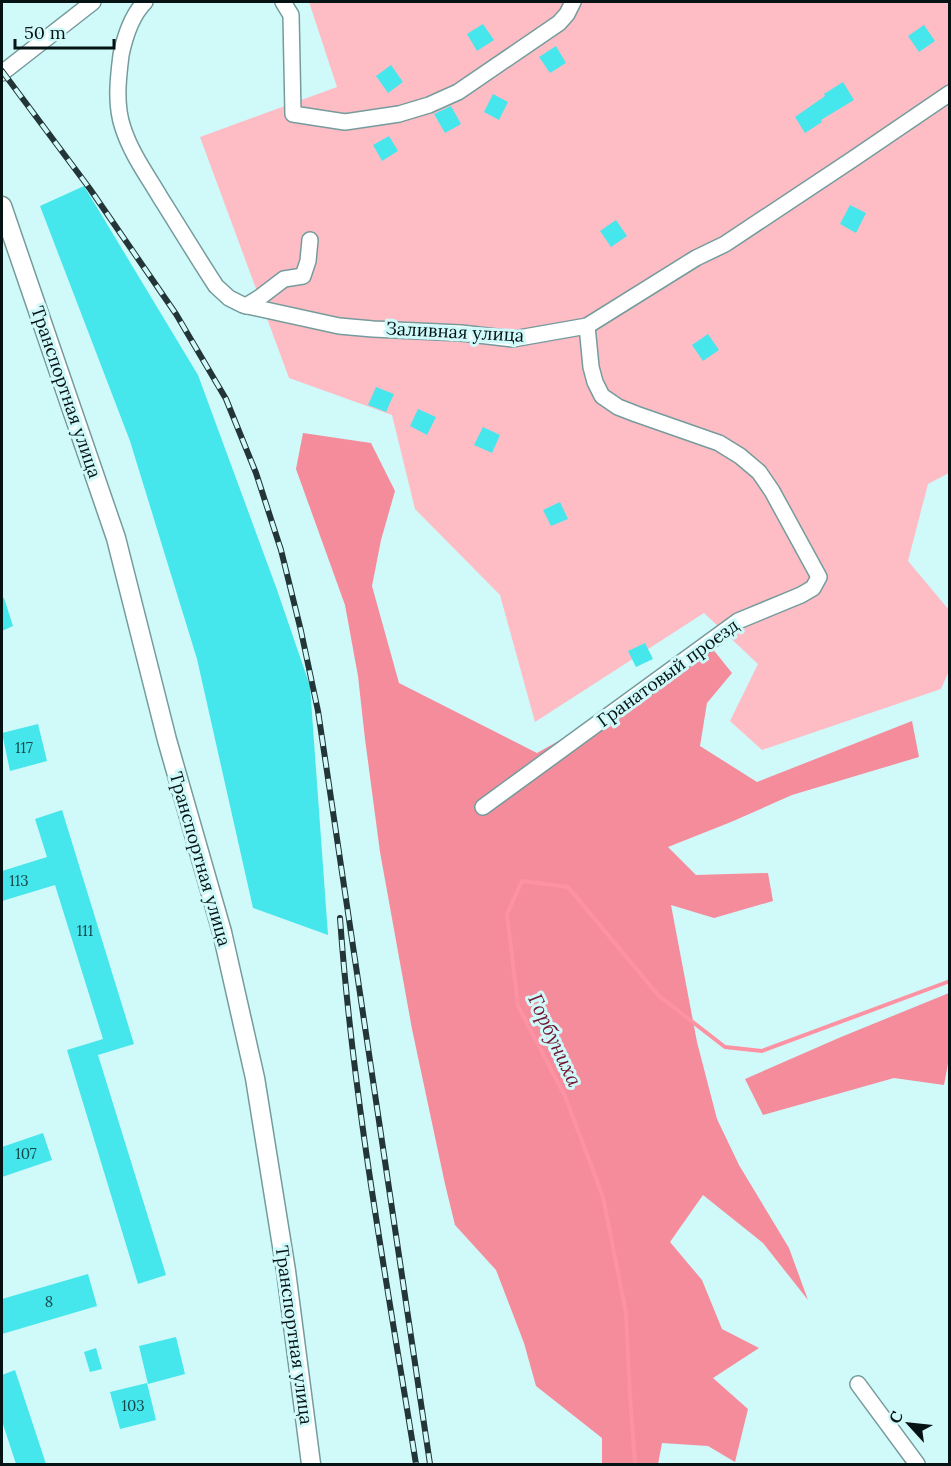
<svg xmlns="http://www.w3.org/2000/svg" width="951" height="1466" font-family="Lora,serif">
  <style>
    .green { fill: #febdc5 }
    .forest { fill: #f58c9c }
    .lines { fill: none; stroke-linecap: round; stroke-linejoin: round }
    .stream { stroke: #fd92a2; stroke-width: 4 }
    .building { fill: #46e6ed }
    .minor-casing { stroke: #759b9d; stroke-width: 18 }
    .major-casing { stroke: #759b9d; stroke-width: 21 }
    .minor { stroke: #fff; stroke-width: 15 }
    .major { stroke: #fff; stroke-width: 18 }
    .rail-casing { stroke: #233536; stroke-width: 6 }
    .rail { stroke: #d0f9fa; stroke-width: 4; stroke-dasharray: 11; stroke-linecap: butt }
    .labels { text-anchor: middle; stroke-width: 6; stroke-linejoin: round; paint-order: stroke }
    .number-label { font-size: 15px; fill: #15484a }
    .street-label { font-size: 18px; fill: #051314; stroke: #d0f9fa }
    .water-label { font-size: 20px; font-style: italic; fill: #73152f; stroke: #d0f9fa }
  </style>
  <rect width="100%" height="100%" fill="#d0f9fa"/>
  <path class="green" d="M309 2H949V473L928 484 908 561 949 610V671L941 689 762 750 730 721 758 664 704 613 535 722 500 595 415 509 392 415 289 378 200 137 337 87Z"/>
  <g class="forest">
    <path d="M303 433 371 443 395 491 381 540 372 586 399 683 537 753 596 720 708 643 732 673 707 703 700 746 757 782 912 721 919 757 792 795 731 822 668 847 696 875 768 873 773 901 714 918 671 905 697 1042 717 1119 739 1165 789 1248 808 1300 763 1243 703 1195 670 1242 702 1280 722 1329 759 1348 713 1378 748 1409 735 1462 708 1446 662 1443 658 1464H602V1438L536 1386 524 1343 496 1270 455 1225 445 1184 412 1029 380 852 365 739 358 676 345 605 296 469Z"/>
    <path d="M949 993V1058L944 1085 894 1078 763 1115 745 1079 841 1037Z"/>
  </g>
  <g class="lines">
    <path class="stream" d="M635 1464 630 1395 626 1313 603 1197 565 1096 518 1006 507 914 522 881 568 887 659 996 725 1047 762 1051 950 981"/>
  </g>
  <g class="building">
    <path d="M483 24 494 40 477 51 467 34Z"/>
    <path d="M924 25 935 41 919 52 908 36Z"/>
    <path d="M556 46 566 63 550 73 539 57Z"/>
    <path d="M391 65 403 82 388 93 376 76Z"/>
    <path d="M843 82 854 100 821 120 822 122 805 133 795 117 825 96 824 94Z"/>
    <path d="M493 94 508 102 499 120 484 112Z"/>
    <path d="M451 106 461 124 445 133 434 114Z"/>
    <path d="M389 136 398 151 382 161 373 145Z"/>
    <path d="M84 186 198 375 276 587 310 686 328 935 253 908 197 659 130 441 40 206Z"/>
    <path d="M850 205 866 213 856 233 840 224Z"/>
    <path d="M616 220 627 236 611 247 600 231Z"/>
    <path d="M708 334 719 350 703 361 692 345Z"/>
    <path d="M376 387 394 394 386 412 368 405Z"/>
    <path d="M418 409 436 417 427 435 410 426Z"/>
    <path d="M483 427 500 435 492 453 474 445Z"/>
    <path d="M560 502 568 519 551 526 543 510Z"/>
    <path d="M2 598H4L13 626 2 631Z"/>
    <path d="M645 643 653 659 636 667 628 651Z"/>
    <path d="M38 724 47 761 10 771 2 733Z"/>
    <path d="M62 810 134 1044 98 1055 166 1275 138 1284 67 1050 103 1039 55 885 2 901V871L47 857 35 819Z"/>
    <path d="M43 1133 52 1160 2 1177V1147Z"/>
    <path d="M88 1274 97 1306 2 1334V1299Z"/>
    <path d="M176 1337 185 1374 148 1384 139 1346Z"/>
    <path d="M96 1348 102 1369 90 1372 84 1352Z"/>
    <path d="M15 1370 46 1464H16L2 1421V1375Z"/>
    <path d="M147 1383 156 1420 120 1429 110 1392Z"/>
  </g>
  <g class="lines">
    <g class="minor-casing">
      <g id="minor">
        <path d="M145 2C131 16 125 36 121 55 118 79 115 105 123 128 131 153 147 175 160 197 179 227 197 257 216 286L229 298 243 305 339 326 373 329 461 333 513 339 587 326 696 258 725 244 853 159 950 93"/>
        <path d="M283 2 291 15 293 114 345 122 399 114 429 105 458 92 559 23 567 14 573 2"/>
        <path d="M2 73 93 2"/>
        <path d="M246 306 259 298 284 279 303 276 308 261 310 240"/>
        <path d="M483 807 738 621 801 595 813 588 819 577 772 491 759 472 740 456 719 443 636 414 618 407 602 396 595 382 591 367 587 326"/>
        <path d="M858 1384 917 1464"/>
      </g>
    </g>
    <g class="major-casing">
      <path id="major" d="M2 206 116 538 167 740 222 932 255 1078 286 1271 311 1464"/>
    </g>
    <use href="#minor" class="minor"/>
    <use href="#major" class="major"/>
    <g class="rail-casing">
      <g id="rail">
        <path d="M2 71 90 189 176 314 226 399 256 473 281 550 301 631 318 711 430 1464"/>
        <path d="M340 918C353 1101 387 1283 416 1464"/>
      </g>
    </g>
    <use href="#rail" class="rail"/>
  </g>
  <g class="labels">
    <g class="number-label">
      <text x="24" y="753">117</text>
      <text x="19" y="886">113</text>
      <text x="85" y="936">111</text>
      <text x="26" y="1159">107</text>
      <text x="49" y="1307">8</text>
      <text x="133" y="1411">103</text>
    </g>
    <g class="street-label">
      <text transform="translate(455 332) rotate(3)" y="6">Заливная улица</text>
      <text transform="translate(66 392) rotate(71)" y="6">Транспортная улица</text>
      <text transform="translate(668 673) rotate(-36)" y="6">Гранатовый проезд</text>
      <text transform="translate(200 859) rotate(74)" y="6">Транспортная улица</text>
      <text transform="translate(294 1335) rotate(82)" y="6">Транспортная улица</text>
    </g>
    <g class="water-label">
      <text transform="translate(555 1040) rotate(65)" y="7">Горбуниха</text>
    </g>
  </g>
  <rect width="951" height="1466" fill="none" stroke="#051314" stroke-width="6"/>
  <g transform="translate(909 1424) rotate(297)" stroke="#d0f9fa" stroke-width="4.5" paint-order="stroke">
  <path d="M0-4.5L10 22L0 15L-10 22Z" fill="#051314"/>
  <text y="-9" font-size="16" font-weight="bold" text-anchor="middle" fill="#051314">С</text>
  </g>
  <path d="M15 39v9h99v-9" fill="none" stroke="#051314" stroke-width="3"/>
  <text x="24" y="39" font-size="18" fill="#051314" stroke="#d0f9fa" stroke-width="4.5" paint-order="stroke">50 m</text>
</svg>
